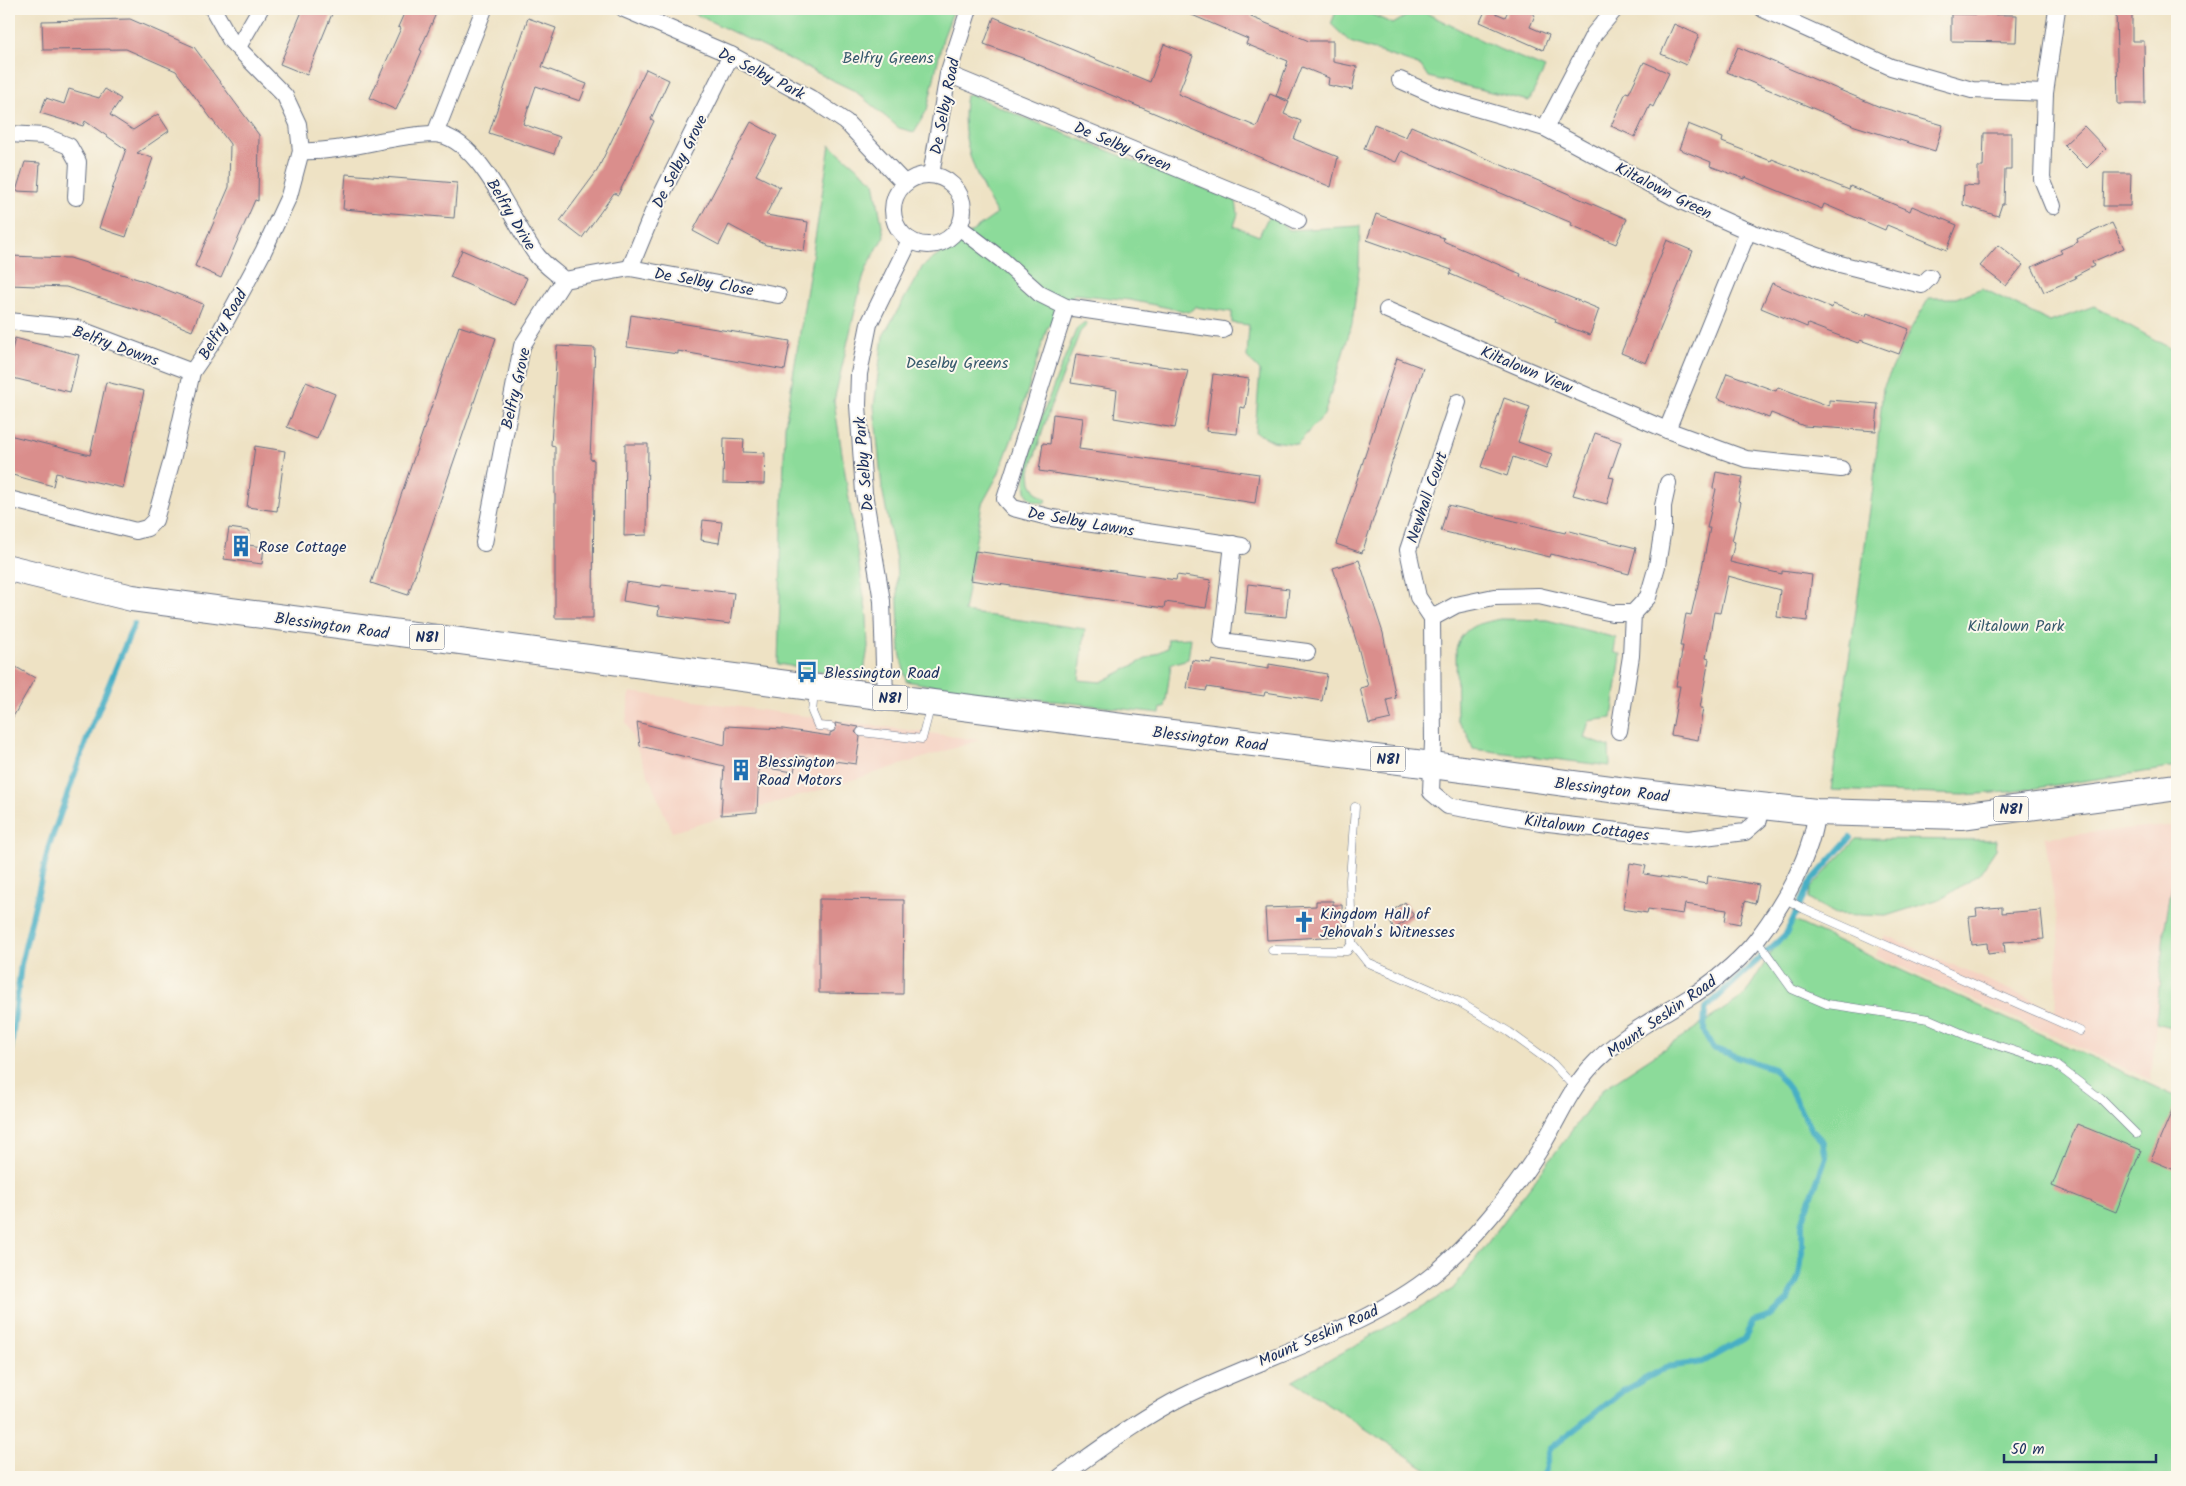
<svg xmlns="http://www.w3.org/2000/svg" width="2186" height="1486" font-family="Kalam,sans-serif">
  <style>
    .built { fill: #f5d2c3 }
    .green { fill: #8cdb9a; stroke: #54857c }
    .lines { fill: none; stroke-linecap: round; stroke-linejoin: round }
    .stream { stroke: #46afc5; stroke-width: 6 }
    .building { fill: #da8e8c }
    .service-casing { stroke: #656e82; stroke-width: 9 }
    .minor-casing { stroke: #656e82; stroke-width: 18 }
    .primary-casing { stroke: #656e82; stroke-width: 28 }
    .service { stroke: #fff; stroke-width: 8 }
    .minor { stroke: #fff; stroke-width: 16 }
    .primary { stroke: #fff; stroke-width: 26 }
    .labels { text-anchor: middle; stroke-width: 4; stroke-linejoin: round; paint-order: stroke }
    .shield { fill: #fbf7ec; stroke: #5e6b89; stroke-width: 1 }
    .shield-label { font-size: 15px; font-weight: bold; fill: #1b2f5e }
    .park-label { font-size: 16px; fill: #375a6d; stroke: #fbf7ec }
    .street-label { font-size: 16px; fill: #1b2f5e; stroke: #fbf7ec }
    .poi-label { font-size: 16px; fill: #1b2f5e; stroke: #fbf7ec; text-anchor: start }
  </style>
  <rect width="100%" height="100%" fill="#fbf7ec"/>
  <filter id="ink" filterUnits="userSpaceOnUse"><feTurbulence type="fractalNoise" baseFrequency=".02" numOctaves="2"/><feDisplacementMap in="SourceGraphic" scale="10" xChannelSelector="R" yChannelSelector="G"/><feConvolveMatrix kernelMatrix="1 2 1 2 8 2 1 2 1" color-interpolation-filters="sRGB"/></filter>
  <filter id="wash" filterUnits="userSpaceOnUse"><feTurbulence type="fractalNoise" baseFrequency=".0096" numOctaves="4" result="noise"/><feDisplacementMap in="SourceGraphic" scale="20" xChannelSelector="R" yChannelSelector="G"/><feGaussianBlur stdDeviation="1.12" result="paint"/><feColorMatrix in="noise" values="0 0 0 0 0 0 0 0 0 0 0 0 0 0 0 0 0 1.4 0 .05"/><feComposite in="paint" operator="in"/></filter>
  <g filter="url(#wash)">
    <rect width="100%" height="100%" fill="#eee2c4"/>
    <g class="built">
      <path d="M630 692 980 740 830 787 672 832 626 722Z"/>
      <path d="M2177 825V858L2164 932 2151 1080 1876 955 1885 935 2055 1010 2059 934 2045 837Z"/>
    </g>
    <g class="green">
      <path d="M685 9H954L943 38 927 110 914 132 899 128 855 91Z"/>
      <path d="M1337 9H1360L1393 24 1418 9 1499 49 1545 68 1529 101 1428 77 1421 66 1350 42 1331 24Z"/>
      <path d="M966 95H973L1020 116 1236 201 1238 214 1234 226 1259 236 1269 215 1290 230 1360 226 1359 269 1352 324 1324 415 1297 444 1272 441 1255 432 1260 371 1247 357 1249 325 1232 323V312L1195 307 1189 312 1130 300 1074 294 1047 328 1016 428 998 475 982 504 964 612 1085 629 1079 680 1101 682 1167 648 1168 639 1191 638 1188 659 1171 664 1165 708H1161L1160 713 957 690 906 681 900 651 896 560 882 488 874 406 883 336 923 266 997 214C976 178 958 138 966 95Z"/>
      <path d="M830 145 874 182 884 236 867 267 861 285 834 401 867 617 868 647 863 678 778 664 785 426Z"/>
      <path d="M1982 288 2050 322 2094 306 2177 352V767L2009 792 1963 795 1831 790 1873 487 1883 388 1910 330 1929 298H1956Z"/>
      <path d="M1085 322 1087 325 1080 332 1049 411 1030 471 1031 483 1037 493 1047 500 1044 503C1036 502 1028 500 1026 491 1019 465 1065 357 1077 328Z"/>
      <path d="M1501 619 1547 620 1616 638 1614 652 1621 655 1612 718 1589 721 1584 738 1609 747 1610 766 1473 749 1467 733 1457 720 1456 649C1463 625 1480 623 1501 619Z"/>
      <path d="M1856 839 1997 840 1996 849 1979 874 1943 898 1886 916 1836 914 1808 899 1811 888Z"/>
      <path d="M2177 858V1029L2156 1023 2164 932Z"/>
      <path d="M1792 920 2177 1097V1477H1439L1293 1381 1453 1289 1603 1089 1744 996Z"/>
    </g>
    <g class="lines">
      <g class="stream">
        <path d="M9 1066 21 964 49 846 91 728 134 624"/>
        <path d="M1543 1477 1550 1449 1623 1391 1667 1367 1703 1362 1744 1339 1753 1321 1771 1315 1789 1299 1799 1276 1802 1255V1222L1826 1157 1823 1142 1810 1128 1792 1093 1774 1069 1712 1048 1704 1031 1705 1009 1786 934 1810 883 1850 838"/>
      </g>
    </g>
    <g id="blocks">
      <g class="building">
        <path d="M303 9H334L307 75 280 64Z"/>
        <path d="M406 9H438L420 50 422 51 396 110 370 98 401 28 398 27Z"/>
        <path d="M1178 9H1255L1251 17 1309 41H1333V62L1357 67 1352 90 1328 85 1329 78 1302 67 1289 100 1276 96 1288 61 1246 44 1248 39Z"/>
        <path d="M1486 9 1505 17 1509 9H1522L1535 15 1530 27 1549 35 1543 50 1480 22Z"/>
        <path d="M2116 9H2132V41H2144L2145 104H2118Z"/>
        <path d="M1951 14 2017 15 2016 42 1951 41Z"/>
        <path d="M994 17 1150 82 1164 44 1193 56 1178 94 1257 127 1270 94 1289 102 1284 114 1301 121 1294 139 1338 157 1331 187 1025 59 984 44Z"/>
        <path d="M528 18 556 28 542 67 587 84 580 101 536 86 523 124 560 137 554 154 489 133Z"/>
        <path d="M130 19 194 47 259 135 258 201 255 200 221 278 195 266 229 187 230 144 176 71 126 49 43 50 42 21Z"/>
        <path d="M1674 24 1699 35 1686 65 1661 54Z"/>
        <path d="M1738 47 1880 107 1943 125 1935 151 1855 126 1727 72Z"/>
        <path d="M1644 62 1669 73 1653 107 1650 105 1635 137 1611 126 1626 92 1629 93Z"/>
        <path d="M646 69 669 80 651 119 654 121 618 195 614 193 582 238 560 221 597 171Z"/>
        <path d="M69 89 99 98 105 89 121 99 110 115 133 130 158 114 169 131 137 153 153 158 126 237 99 228 126 149 127 150 85 121 83 126 40 113 46 98 64 104Z"/>
        <path d="M751 122 777 136 756 175 780 187 766 215 808 222 804 251 766 245 729 225 719 245 693 231Z"/>
        <path d="M1374 124 1406 137 1411 126 1627 219 1616 244 1571 225 1572 223 1401 151 1396 162 1364 149Z"/>
        <path d="M1688 124 1723 138 1722 142 1771 161 1772 159 1849 190 1850 186 1910 211 1912 206 1957 225 1947 250 1887 225 1885 230 1824 204 1822 209 1745 177V179L1710 166 1711 162 1679 149Z"/>
        <path d="M2084 126 2106 149 2087 168 2064 145Z"/>
        <path d="M1984 133H2011V170H2005L2004 204H2002L1998 216 1963 205 1964 185 1978 186V167H1983Z"/>
        <path d="M25 162 40 163 38 192 16 191Z"/>
        <path d="M2104 173H2131L2130 206H2103Z"/>
        <path d="M346 174 457 183 454 218 343 209Z"/>
        <path d="M1376 214 1444 238 1443 241 1521 274 1520 277 1599 309 1590 335 1555 322 1556 319 1450 274 1452 270 1367 240Z"/>
        <path d="M2112 223 2124 248 2092 262 2094 266 2075 276 2076 278 2044 292 2032 267 2062 253 2060 250 2078 242 2077 239Z"/>
        <path d="M1667 240 1693 251 1646 363 1621 353Z"/>
        <path d="M1998 245 2023 265 2006 286 1980 266Z"/>
        <path d="M462 250 527 278 515 305 450 277Z"/>
        <path d="M9 256 70 258 144 281 203 304 192 331 151 314 66 287 9 285Z"/>
        <path d="M1772 283 1832 308 1833 304 1866 316 1867 313 1909 329 1899 354 1860 340 1858 343 1808 324 1807 327 1761 308Z"/>
        <path d="M631 315 790 341 785 370 678 351V354L627 347Z"/>
        <path d="M459 326 496 338 408 595 371 583Z"/>
        <path d="M15 338 79 355 70 392 9 377V362Z"/>
        <path d="M557 346 595 348 590 459 594 460 593 618H555V446L551 445Z"/>
        <path d="M1076 354 1188 370 1175 428 1114 418 1117 390 1071 383Z"/>
        <path d="M1397 358 1423 368 1362 553 1336 544Z"/>
        <path d="M1727 373 1776 391 1778 387 1829 406V400L1878 404 1876 431 1804 426 1771 413 1769 418 1717 398Z"/>
        <path d="M1213 374 1249 379 1245 408 1240 407 1237 434 1206 431Z"/>
        <path d="M106 382 144 391 123 488 56 473 53 486 9 474V435L90 455Z"/>
        <path d="M306 382 335 394 317 439 287 427Z"/>
        <path d="M1504 398 1530 407 1518 442 1552 454 1546 469 1513 457 1507 476 1481 467Z"/>
        <path d="M1053 414 1083 418 1079 449 1259 474 1255 503 1039 471 1043 443 1050 444Z"/>
        <path d="M1595 433 1621 442 1609 477 1614 478 1607 504 1573 495Z"/>
        <path d="M724 438 744 439 743 452 765 453 764 484 723 483Z"/>
        <path d="M625 444H648L647 535 624 536Z"/>
        <path d="M255 446 285 451 277 511 247 507Z"/>
        <path d="M1716 472 1743 477 1738 501 1741 502 1732 541 1735 542 1730 562 1782 574V571L1812 575 1807 621 1777 617 1780 590 1728 576 1720 613 1714 612 1706 658 1709 659 1700 708H1703L1698 740 1671 735 1680 686H1676L1683 646H1680L1686 614 1691 615 1702 568 1710 528H1707L1716 489 1713 488Z"/>
        <path d="M1448 505 1565 533 1566 530 1636 548 1629 574 1551 554 1550 557 1441 531Z"/>
        <path d="M703 520 722 522 719 543 701 540Z"/>
        <path d="M229 528 250 531 248 545 264 547 262 564 224 559Z"/>
        <path d="M975 551 1176 580 1177 575 1211 580 1206 608 1165 602 1164 608 970 580Z"/>
        <path d="M1359 560 1383 633 1396 698 1387 700 1391 719 1369 724 1360 688 1368 686 1357 643 1333 568Z"/>
        <path d="M626 582 661 587 662 585 734 593 730 624 658 615 659 607 623 601Z"/>
        <path d="M1248 584 1289 589 1286 617 1245 613Z"/>
        <path d="M1192 660 1211 663V660L1269 669V664L1327 674 1322 701 1265 692 1264 696 1207 687 1206 691 1187 688Z"/>
        <path d="M9 663 35 678 9 724Z"/>
        <path d="M637 722 725 745 726 726 783 729 830 736V733L836 730 835 723 859 727 855 732 860 737 856 764 797 756 794 772 759 767 757 812 721 815 724 766 640 746Z"/>
        <path d="M1630 863 1646 866 1644 874 1707 884 1708 876 1759 885 1755 904 1745 901 1740 924 1725 921 1727 910 1685 904 1683 914 1648 909 1647 913 1623 909Z"/>
        <path d="M819 899 904 900 903 994 819 993Z"/>
        <path d="M1316 901H1333V905H1342L1343 936 1267 940 1265 908 1316 906Z"/>
        <path d="M1405 902 1414 916 1394 929 1386 915Z"/>
        <path d="M2002 907V913L2041 910 2044 939 2004 942 2005 952 1988 954 1987 943 1972 945 1969 917 1977 916 1976 909Z"/>
        <path d="M2177 1099V1171L2151 1160Z"/>
        <path d="M2077 1124 2141 1150 2116 1212 2052 1186Z"/>
      </g>
    </g>
  </g>
  <g filter="url(#ink)">
    <use href="#blocks" fill-opacity="0" stroke="#656e82" stroke-width="1"/>
    <g class="lines">
      <g class="service-casing">
        <g id="service">
          <path d="M814 692 812 712 818 726 831 727"/>
          <path d="M861 732 922 739 930 708"/>
          <path d="M1784 898 1804 909 2080 1031"/>
          <path d="M1757 940 1792 989 1827 1004 1929 1019 1968 1036 2055 1064 2101 1099 2136 1134"/>
          <path d="M1352 943 1367 962 1459 1002 1509 1032 1553 1064 1575 1088"/>
          <path d="M1272 950 1347 951 1352 943 1350 880 1355 807"/>
        </g>
      </g>
      <g class="minor-casing">
        <g id="minor">
          <path d="M624 9 731 55 810 98 846 122 904 183"/>
          <path d="M1763 9 1891 67 1972 90 2045 93"/>
          <path d="M238 47 260 9"/>
          <path d="M948 74 1264 204 1298 221"/>
          <path d="M1400 80 1441 98 1545 128 1681 201 1748 231 1840 264 1922 285 1930 277"/>
          <path d="M1545 128 1594 34 1615 9"/>
          <path d="M9 134 44 136 69 146 78 162 76 197"/>
          <path d="M435 134 484 9"/>
          <path d="M301 151C345 153 388 135 433 134 479 134 512 223 536 254 543 264 555 272 564 280"/>
          <circle cx="928" cy="210" r="35"/>
          <path d="M931 175 948 74 969 9"/>
          <path d="M2053 206 2042 179 2045 93 2057 9"/>
          <path d="M959 227 1002 260 1040 294 1066 307 1223 330"/>
          <path d="M630 268 653 212 731 55"/>
          <path d="M1066 307 1005 499 1013 508 1052 518 1242 546"/>
          <path d="M1387 310 1667 430 1746 459 1841 469"/>
          <path d="M9 321 76 328 192 372"/>
          <path d="M1458 402 1408 550 1418 597 1432 618 1433 742 1431 792 1448 806 1540 822 1688 839 1745 832 1759 820V806"/>
          <path d="M1667 430 1748 231"/>
          <path d="M9 499 136 531 147 528 155 520 172 460 192 372 221 330 263 252 289 196 301 151 298 124 285 96 231 41 213 9"/>
          <path d="M484 543 522 346 564 280 630 268 778 295"/>
          <path d="M1233 544 1222 641 1307 652"/>
          <path d="M1432 618 1456 605 1494 597 1539 596 1612 613H1633L1648 597 1657 566 1663 528V506L1668 483"/>
          <path d="M885 697 882 601 864 493 858 405 859 374 869 324 910 240"/>
          <path d="M1619 731 1631 656 1633 613"/>
          <path d="M1060 1477C1100 1449 1139 1419 1182 1397 1262 1357 1367 1329 1435 1273 1470 1244 1513 1192 1537 1154 1555 1127 1567 1094 1589 1069 1617 1037 1659 1017 1695 994 1717 979 1741 960 1757 939 1783 905 1813 854 1816 812"/>
        </g>
      </g>
      <g class="primary-casing">
        <path id="primary" d="M9 568 132 598 1009 713 1432 765 1633 792 1816 812 1961 816 2177 787"/>
      </g>
      <use href="#service" class="service"/>
      <use href="#minor" class="minor"/>
      <use href="#primary" class="primary"/>
    </g>
  </g>
  <defs>
    <g id="building-bare" transform="scale(1.725)"><path d="M-4-6H4V6H1V3H-1V6H-4ZM-2.5-4.3h1.7v1.8h-1.7ZM.8-4.3h1.7v1.8H.8ZM-2.5-1h1.7V.8h-1.7ZM.8-1h1.7V.8H.8Z" fill="#1f6fb2" stroke="#fbf7ec" stroke-width="2.5" paint-order="stroke"/></g>
    <g id="bus-bare" transform="scale(1.725)"><path d="M-5-6H5V4H4V6H2V4H-2V6H-4V4H-5ZM-3.5-4V0h7V-4ZM-3.5 1.2v1.5H-2V1.2ZM2 1.2v1.5H3.5V1.2Z" fill="#1f6fb2" stroke="#fbf7ec" stroke-width="2.5" paint-order="stroke"/></g>
    <g id="church-bare" transform="scale(1.725)"><path d="M-1.2-6h2.4v3.5h3.3v2.4h-3.3V6h-2.4V-.1h-3.3v-2.4h3.3Z" fill="#1f6fb2" stroke="#fbf7ec" stroke-width="2.5" paint-order="stroke"/></g>
  </defs>
  <g fill-rule="evenodd">
    <use href="#building-bare" x="241" y="546"/>
    <use href="#bus-bare" x="807" y="672"/>
    <use href="#building-bare" x="741" y="770"/>
    <use href="#church-bare" x="1304" y="922"/>
  </g>
  <g class="labels">
    <g class="shield">
      <rect x="409.5" y="624.5" width="35" height="25" rx="4"/>
      <rect x="872.5" y="685.5" width="35" height="25" rx="4"/>
      <rect x="1370.5" y="746.5" width="35" height="25" rx="4"/>
      <rect x="1993.5" y="796.5" width="35" height="25" rx="4"/>
    </g>
    <g class="shield-label">
      <text x="427" y="642">N81</text>
      <text x="890" y="703">N81</text>
      <text x="1388" y="764">N81</text>
      <text x="2011" y="814">N81</text>
    </g>
    <g class="park-label">
      <text x="888" y="63">Belfry Greens</text>
      <text x="957" y="368">Deselby Greens</text>
      <text x="2016" y="631">Kiltalown Park</text>
    </g>
    <g class="street-label">
      <text transform="translate(762 73) rotate(27)" y="6">De Selby Park</text>
      <text transform="translate(944 106) rotate(-79)" y="6">De Selby Road</text>
      <text transform="translate(1123 146) rotate(23)" y="6">De Selby Green</text>
      <text transform="translate(679 161) rotate(-63)" y="6">De Selby Grove</text>
      <text transform="translate(1664 190) rotate(27)" y="6">Kiltalown Green</text>
      <text transform="translate(512 214) rotate(59)" y="6">Belfry Drive</text>
      <text transform="translate(704 281) rotate(10)" y="6">De Selby Close</text>
      <text transform="translate(222 324) rotate(-59)" y="6">Belfry Road</text>
      <text transform="translate(116 345) rotate(20)" y="6">Belfry Downs</text>
      <text transform="translate(1527 369) rotate(23)" y="6">Kiltalown View</text>
      <text transform="translate(515 388) rotate(-77)" y="6">Belfry Grove</text>
      <text transform="translate(863 464) rotate(-95)" y="6">De Selby Park</text>
      <text transform="translate(1426 497) rotate(-71)" y="6">Newhall Court</text>
      <text transform="translate(1081 521) rotate(10)" y="6">De Selby Lawns</text>
      <text transform="translate(332 625) rotate(8)" y="6">Blessington Road</text>
      <text transform="translate(1210 738) rotate(7)" y="6">Blessington Road</text>
      <text transform="translate(1612 789) rotate(7)" y="6">Blessington Road</text>
      <text transform="translate(1587 827) rotate(7)" y="6">Kiltalown Cottages</text>
      <text transform="translate(1661 1016) rotate(-35)" y="6">Mount Seskin Road</text>
      <text transform="translate(1318 1335) rotate(-24)" y="6">Mount Seskin Road</text>
    </g>
    <g class="poi-label">
      <text x="258" y="552">Rose Cottage</text>
      <text x="824" y="678">Blessington Road</text>
      <text x="758" y="767">Blessington<tspan x="758" dy="18">Road Motors</tspan></text>
      <text x="1320" y="919">Kingdom Hall of<tspan x="1320" dy="18">Jehovah's Witnesses</tspan></text>
    </g>
  </g>
  <rect width="2186" height="1486" fill="none" stroke="#fbf7ec" stroke-width="30"/>
  <path d="M2004 1454v8h152v-8" fill="none" stroke="#1b2f5e" stroke-width="2.5"/>
  <text x="2011" y="1454" font-size="15" fill="#1b2f5e" stroke="#fbf7ec" stroke-width="4" paint-order="stroke">50 m</text>
</svg>
